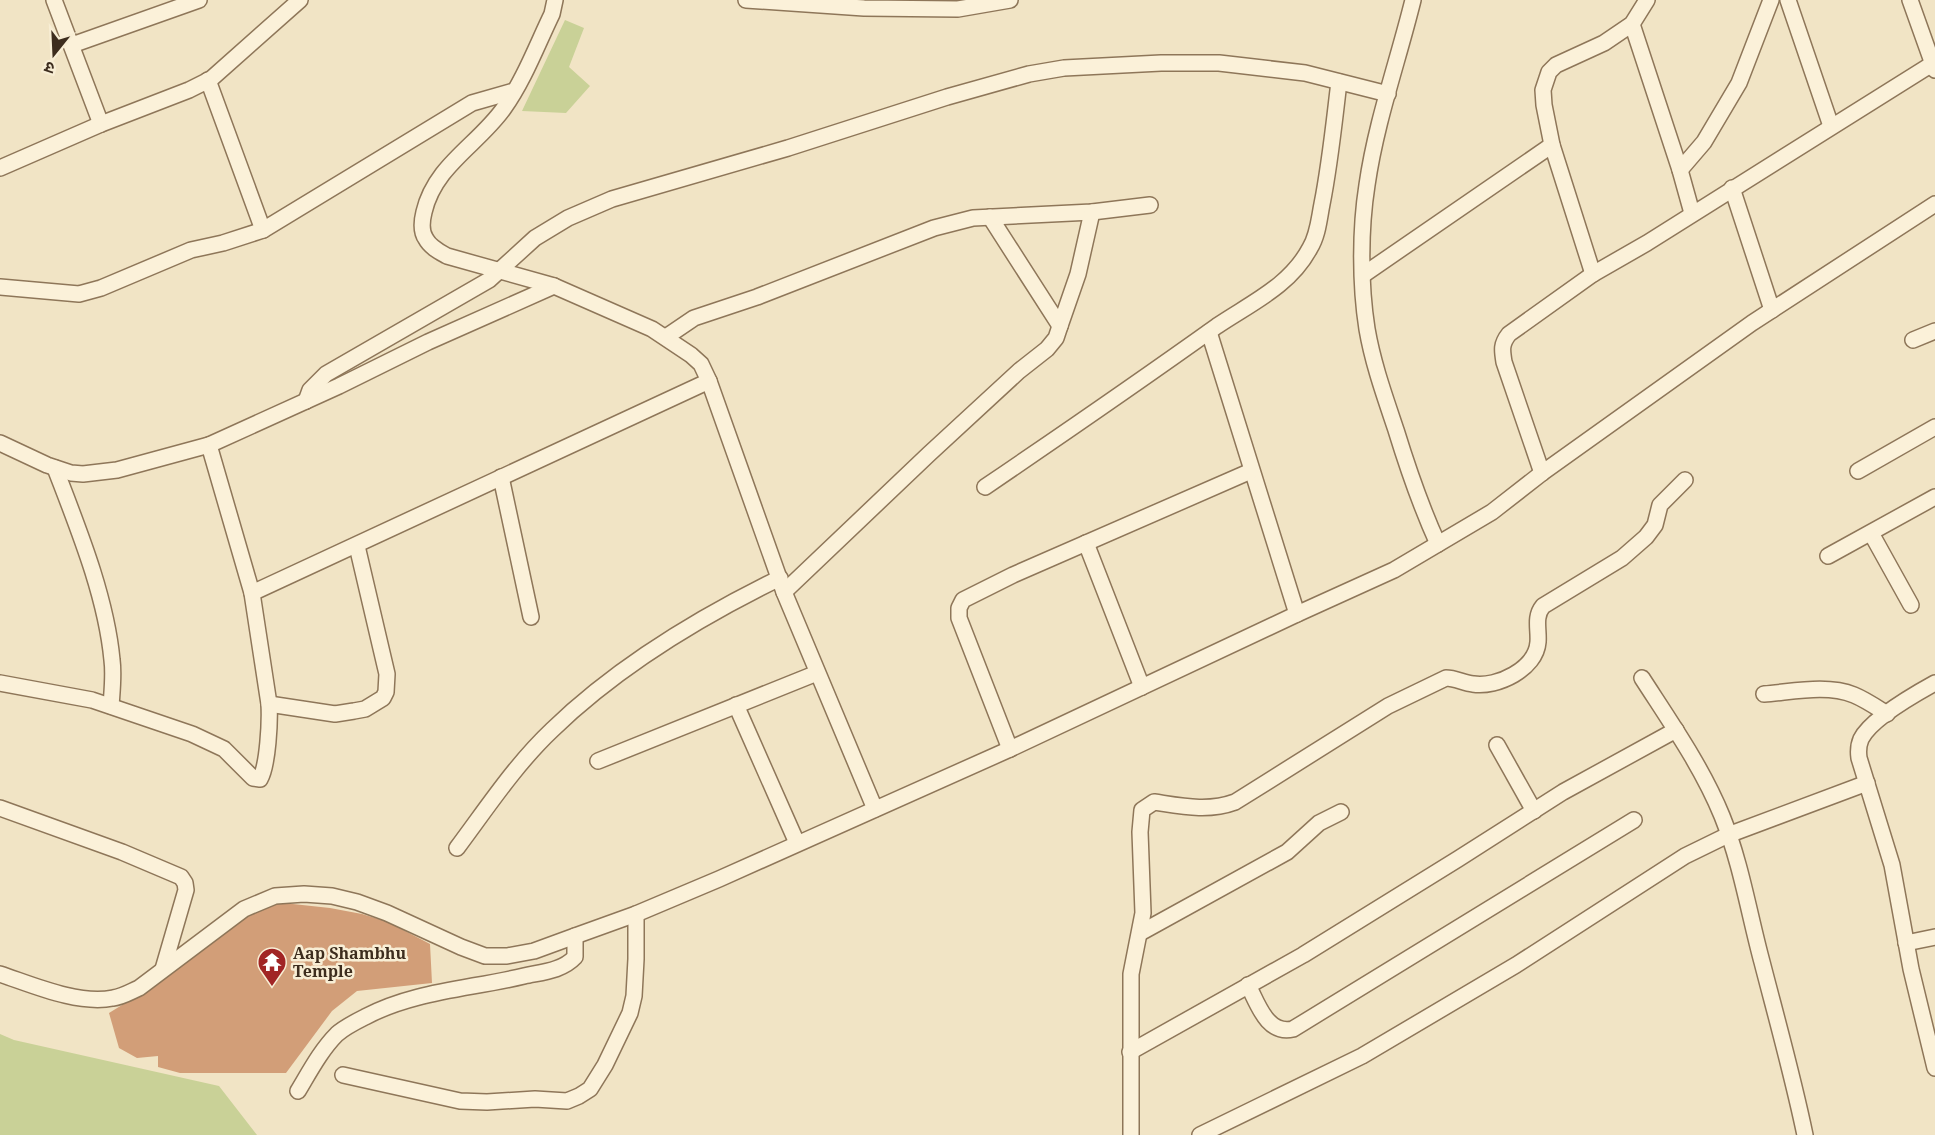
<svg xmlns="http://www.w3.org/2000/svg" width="1935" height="1135" font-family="'Noto Serif','Noto Sans Devanagari',serif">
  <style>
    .green { fill: #c9d197 }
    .building { fill: #d29e78 }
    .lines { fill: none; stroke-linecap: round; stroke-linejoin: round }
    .street-casing { stroke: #8e7659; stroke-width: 18 }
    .street { stroke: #fbf1d9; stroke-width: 15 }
    .labels { text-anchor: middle; stroke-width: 5; stroke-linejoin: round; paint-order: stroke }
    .poi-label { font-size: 16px; font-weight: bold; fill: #3d2d1e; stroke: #f8eed5; text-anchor: start }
  </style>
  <rect width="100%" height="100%" fill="#f1e4c5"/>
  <g class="green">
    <path d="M565 20 584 28 569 67 590 86 566 113 522 111Z"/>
    <path d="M0 1034 14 1040 219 1086 257 1135H0Z"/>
  </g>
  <path class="building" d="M265 901 330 908 362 914 388 922 430 944 432 983 357 991 332 1011 286 1073H180L158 1067V1056L137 1058 119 1048 109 1013 140 994Z"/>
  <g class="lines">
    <g class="street-casing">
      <g id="street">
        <path d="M54 0 101 124"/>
        <path d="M555 0 552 14C537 45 524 80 504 108 478 145 435 165 424 212 422 220 421 232 426 239 430 247 440 252 447 256L554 286 652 329 691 355 701 364 709 381 784 592 875 809"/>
        <path d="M746 0 864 8 958 9 1010 0"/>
        <path d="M1413 0C1398 61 1376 122 1367 185 1360 229 1360 285 1367 329 1373 364 1385 397 1396 430 1408 469 1421 507 1438 544"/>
        <path d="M1788 0 1831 126"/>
        <path d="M1910 0 1935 70"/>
        <path d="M1632 24 1680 170 1692 213"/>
        <path d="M72 45 199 0"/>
        <path d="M208 80 263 230"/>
        <path d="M0 168 101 124 189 90 211 79 300 0"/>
        <path d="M1680 170 1704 142 1739 83 1771 0"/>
        <path d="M1732 188 1772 310"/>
        <path d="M990 217 1060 326"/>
        <path d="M1593 274 1552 145 1544 105 1543 90 1549 72 1556 65 1604 43 1632 24 1647 0"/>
        <path d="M1363 275 1552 145"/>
        <path d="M0 287 79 294 101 288 191 250 223 243 263 230 472 103 514 91"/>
        <path d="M1209 332 1297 614"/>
        <path d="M666 337 694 318 757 297 934 228 973 218 1092 212 1150 205"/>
        <path d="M1913 340 1935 331"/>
        <path d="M306 401 310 390 326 374 489 280 535 238 568 218 612 199 788 148 947 97 1029 74 1064 68 1161 63H1219L1305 73 1388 94"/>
        <path d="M0 443 47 465 71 473 83 474 117 470 209 445 339 386 428 342 554 286"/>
        <path d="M55 468C78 528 106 596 112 660 114 675 112 691 111 706"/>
        <path d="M1858 471 1935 427"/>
        <path d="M1542 473 1504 362C1502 350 1501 344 1509 334L1593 274 1647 243 1932 64"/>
        <path d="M501 477 531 617"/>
        <path d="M985 487C1063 434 1140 381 1217 326 1251 303 1290 286 1310 248 1318 235 1319 219 1322 204 1330 164 1334 123 1339 82"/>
        <path d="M1871 533 1911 605"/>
        <path d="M1086 543 1142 687"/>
        <path d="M1828 556 1935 497"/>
        <path d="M784 592 929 454 1019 371 1047 349 1056 338 1060 326 1078 274 1092 212"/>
        <path d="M252 593 709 381"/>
        <path d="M1642 678C1671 723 1702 767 1722 816 1741 863 1749 914 1762 962 1777 1020 1793 1077 1805 1135"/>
        <path d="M0 683 92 700 192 734 224 749 253 778 260 779C268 765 270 721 269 704L252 593 209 445"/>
        <path d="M1935 683C1915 694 1871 719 1861 739 1858 746 1858 751 1859 758L1892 865 1911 969 1935 1068"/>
        <path d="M1764 694C1792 692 1827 684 1854 695 1866 700 1876 707 1887 714"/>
        <path d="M269 704 335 714 354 711 365 709 383 698 386 692 387 674 357 546"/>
        <path d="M736 705 797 843"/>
        <path d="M1497 745 1534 811"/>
        <path d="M1010 749 959 618V608L963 600 1013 575 1251 471"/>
        <path d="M598 761 817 673"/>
        <path d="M0 808 122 852 181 877 185 883 186 890 163 969"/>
        <path d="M457 848C487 808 515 765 552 730 618 666 698 618 780 578"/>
        <path d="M1140 933 1287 852 1319 823 1341 812"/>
        <path d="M1906 943 1935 937"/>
        <path d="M0 974C33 985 78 1005 113 998 122 997 130 992 139 988L244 909 275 896 304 894 332 896 357 902 387 913 461 947 485 956H507L534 951 575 936 636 914 719 879 1010 749 1297 614 1394 570 1492 512 1542 473 1752 323 1935 204"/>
        <path d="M1248 985C1258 1004 1267 1035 1293 1029L1634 820"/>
        <path d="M1130 1052 1303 955 1458 859 1563 792 1676 730"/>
        <path d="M343 1075 460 1101 487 1102 535 1099 567 1101 579 1096 590 1089 605 1065 630 1013 634 996 636 959V914"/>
        <path d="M298 1091C310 1071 321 1050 337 1034 345 1027 355 1022 365 1017 414 991 470 989 524 976 542 972 562 971 575 957V936"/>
        <path d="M1131 1135V974L1143 913 1140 832 1142 810 1154 802C1181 806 1208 812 1235 802L1388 706 1446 678C1455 678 1464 683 1473 684 1497 688 1536 669 1538 642 1539 629 1534 617 1543 606L1622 558 1646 537 1655 525 1660 505 1685 480"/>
        <path d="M1200 1135 1362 1056 1516 965 1685 856 1728 835 1867 783"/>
      </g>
    </g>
    <use href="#street" class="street"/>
  </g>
  <defs>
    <g id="temple-pin" transform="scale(1.5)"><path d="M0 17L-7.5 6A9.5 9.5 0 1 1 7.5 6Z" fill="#a12525" stroke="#f8eed5"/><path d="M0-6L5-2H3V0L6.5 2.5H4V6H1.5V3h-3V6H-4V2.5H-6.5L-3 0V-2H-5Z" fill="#fff"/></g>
  </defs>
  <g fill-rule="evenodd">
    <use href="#temple-pin" x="272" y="962"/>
  </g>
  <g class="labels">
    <g class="poi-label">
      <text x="293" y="959">Aap Shambhu<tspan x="293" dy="18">Temple</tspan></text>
    </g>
  </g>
  <g transform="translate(54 54) rotate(198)" stroke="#f8eed5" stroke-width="4.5" paint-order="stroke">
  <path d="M0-4.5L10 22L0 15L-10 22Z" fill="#3d2d1e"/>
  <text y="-9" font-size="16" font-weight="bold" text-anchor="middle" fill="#3d2d1e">उ</text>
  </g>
</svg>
